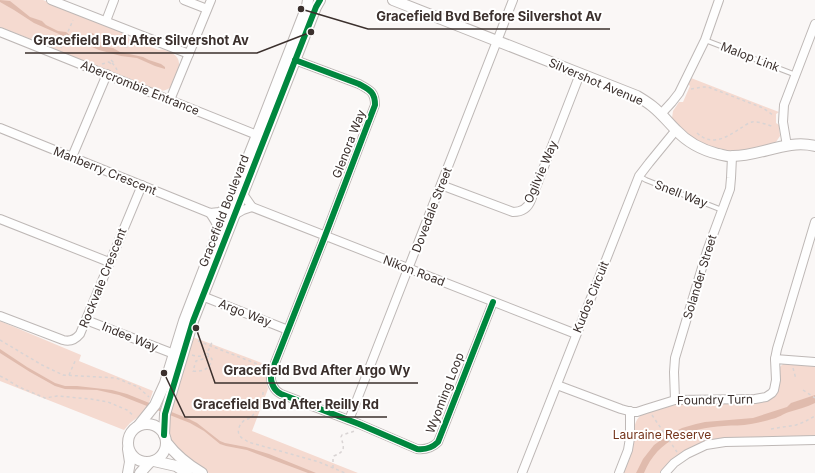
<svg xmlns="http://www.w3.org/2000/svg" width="815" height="473" font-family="Inter,sans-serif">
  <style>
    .green { fill: #f5dad0 }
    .water { fill: #e0bbad }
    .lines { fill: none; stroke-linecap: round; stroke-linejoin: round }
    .service-casing { stroke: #beb8b6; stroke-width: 6 }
    .minor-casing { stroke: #beb8b6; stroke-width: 10 }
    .tertiary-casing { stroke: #beb8b6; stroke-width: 12 }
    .path { stroke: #d9d4d4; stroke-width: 1.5; stroke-dasharray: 3 3; stroke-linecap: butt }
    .service { stroke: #fefefe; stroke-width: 4 }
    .minor { stroke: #fefefe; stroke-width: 8 }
    .tertiary { stroke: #fefefe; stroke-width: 10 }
    .cycleway-casing { stroke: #fff; stroke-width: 8 }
    .cycleway { stroke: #00873e; stroke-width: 6 }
    .labels { text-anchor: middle; stroke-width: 4; stroke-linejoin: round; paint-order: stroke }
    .street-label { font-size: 12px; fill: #3b302d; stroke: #fff }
    .park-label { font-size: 12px; fill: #73331a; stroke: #fff }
    .leader { fill: none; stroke: #3b302d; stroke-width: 1.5 }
    .callout-dot { fill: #3b302d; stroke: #fff; stroke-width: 1.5 }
    .callout-label { font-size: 13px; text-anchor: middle; font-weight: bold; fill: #3b302d; stroke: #fff; stroke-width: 4; stroke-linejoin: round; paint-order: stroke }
  </style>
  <rect width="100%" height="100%" fill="#faf7f6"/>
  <g class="green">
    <path d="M0 0H43L128 35 129 39 159 50C163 49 164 50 168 51 183 57 180 67 175 78 174 81 173 85 171 87 167 90 163 91 158 91L50 47 49 44 33 38 30 39 0 27Z"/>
    <path d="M691 78 779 112 776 114V123L779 125 780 136 776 142 773 144 743 151H726L705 145 684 133 672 118 673 111 679 102H683L690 86 688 84Z"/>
    <path d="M0 321 81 355 79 361 153 391 148 406 142 414 130 423 124 430 0 381Z"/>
    <path d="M193 337 267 365 269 369 267 376V385L268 389 252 431 358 473H209C193 466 182 453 170 440L167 433 169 408Z"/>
    <path d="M785 363 815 366V435L801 437 712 440 694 446 676 457 662 473H622C626 464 630 455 633 446 636 434 631 424 641 415L670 406 682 404 759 403C775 400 780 393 780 376 780 374 779 369 780 367 781 365 783 364 785 363Z"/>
  </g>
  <g class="water">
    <path d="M0 0 10 1 30 17 42 21 46 25 58 31 66 32 72 37H79L93 33 99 41 107 47 113 48 120 52 143 57 149 60 161 64 165 67V69L155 66 137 58 121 56 99 50 78 41 68 39 59 34 34 23 14 10 0 2Z"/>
    <path d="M0 349 27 367 55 383 65 386H77L112 390 127 394 189 419 197 423 220 441 225 443 246 447 269 454 316 473H308L247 450 226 446 220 444 204 431 190 423 119 395 97 390 65 389 55 386 30 372 0 353Z"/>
    <path d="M815 395V403C807 407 798 409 789 412 783 414 778 418 772 419 765 421 758 423 751 424 742 426 733 425 724 426 689 428 658 439 644 473H636L643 459 654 445 668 435 682 428 696 424 705 422 753 418 787 407 791 403Z"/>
  </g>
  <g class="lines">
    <g class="service-casing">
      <g id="service">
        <path d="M705 40 796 75"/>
        <path d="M639 176 646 180 722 210"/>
      </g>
    </g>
    <g class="minor-casing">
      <g id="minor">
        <path d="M51 0 189 54"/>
        <path d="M184 0 207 9"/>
        <path d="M106 21 114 0"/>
        <path d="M0 32 257 135"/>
        <path d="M295 60 359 84C370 90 375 92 375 105L325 236 271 373C270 381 273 390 281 394L359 424 417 449C426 450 432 448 438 442L493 302"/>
        <path d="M170 100 211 0"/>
        <path d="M661 114 672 102 679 93 705 40 719 0"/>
        <path d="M0 128 210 213 219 212 229 207"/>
        <path d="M787 146 783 122 784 105 815 24"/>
        <path d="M72 157 107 74"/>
        <path d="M441 185 513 212C522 212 528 208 531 200L580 74"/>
        <path d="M252 207 576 334"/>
        <path d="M210 213 215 221 219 230"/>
        <path d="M236 214 243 210 252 207 243 194"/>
        <path d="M0 219 109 262"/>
        <path d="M202 296 288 330"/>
        <path d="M0 316 63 340C70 342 75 340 80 334L142 185"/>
        <path d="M86 320 174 354"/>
        <path d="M775 359 815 362"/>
        <path d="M557 385 621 409 632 412H637L646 409 675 400 755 399 766 397 772 393 774 390 776 380 775 359 777 349 815 222"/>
        <path d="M675 400 674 372 675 358 707 251 730 189 731 178 732 157"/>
        <path d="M349 420 513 0"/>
        <path d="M522 473 639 176 649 163 676 130"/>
        <path d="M619 473 628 450 630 438V411"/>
        <path d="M665 473 674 463 687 454 706 445 725 442 815 440"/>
      </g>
    </g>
    <g class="tertiary-casing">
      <g id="tertiary">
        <path d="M393 0 637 96C642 99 647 102 652 106 661 113 668 122 676 130 687 142 702 150 718 154 723 155 728 157 733 156 761 156 787 139 815 146"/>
        <circle cx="147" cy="443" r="19"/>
        <path d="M139 425 155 405 165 383 184 321 219 230 257 135 307 6 308 0"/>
        <path d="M164 435 165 414 193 321 316 7 320 0"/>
        <path d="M166 442C176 455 188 465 202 473"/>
        <path d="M154 461 176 466 187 473"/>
        <path d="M128 473 130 462 128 449"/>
        <path d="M140 473 150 462"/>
      </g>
    </g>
    <g class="path">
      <path d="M122 41 124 46 127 47 132 46 135 42"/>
      <path d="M61 48 73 20"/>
      <path d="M111 60 113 62 111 64 109 62Z"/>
      <path d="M112 63 115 66 117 70"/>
      <path d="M102 64 109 62"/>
      <path d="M691 89 702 87H708L763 108 773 115"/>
      <path d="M697 133C712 147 727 137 741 128 744 126 748 123 752 122 759 121 768 125 774 127"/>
      <path d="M0 340 42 365 63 375 116 378 138 387 149 397"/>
      <path d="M198 341 265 367"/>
      <path d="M207 353C209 355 210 357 212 359 210 369 203 372 193 371L196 361 206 358 209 356"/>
      <path d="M192 355C204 359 208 353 212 342"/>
      <path d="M793 368 796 379"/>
      <path d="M69 375 76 359"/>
      <path d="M0 376 6 379 19 387 45 398 57 396 91 399 108 402 127 410 134 416"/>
      <path d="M803 390 815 398"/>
      <path d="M263 392C263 399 258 410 253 415 251 418 248 419 245 420 240 423 236 431 240 436 242 439 246 440 248 442L319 462 345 473"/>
      <path d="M652 415 677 452"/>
      <path d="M771 429 796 425 804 422 815 416"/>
      <path d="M333 468V459L334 456C346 451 344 448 341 437L342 435 355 431"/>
    </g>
    <use href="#service" class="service"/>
    <use href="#minor" class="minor"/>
    <use href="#tertiary" class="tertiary"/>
    <g class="cycleway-casing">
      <g id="cycleway">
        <path d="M295 60 359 84C370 90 375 92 375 105L325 236 271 373C270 381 273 390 281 394L359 424 417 449C426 450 432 448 438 442L493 302"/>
        <path d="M164 435 165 414 193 321 316 7 320 0"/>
      </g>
    </g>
    <use href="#cycleway" class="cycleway"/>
  </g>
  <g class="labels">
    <g class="street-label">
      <text transform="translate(750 57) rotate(21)" y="4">Malop Link</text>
      <text transform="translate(596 82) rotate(23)" y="4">Silvershot Avenue</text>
      <text transform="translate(140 88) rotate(22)" y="4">Abercrombie Entrance</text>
      <text transform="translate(349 144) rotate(-69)" y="4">Glenora Way</text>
      <text transform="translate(105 171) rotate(22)" y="4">Manberry Crescent</text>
      <text transform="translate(541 172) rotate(-67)" y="4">Ogilvie Way</text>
      <text transform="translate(681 194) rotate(21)" y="4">Snell Way</text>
      <text transform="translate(432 210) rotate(-69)" y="4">Dovedale Street</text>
      <text transform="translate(224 211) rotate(-69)" y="4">Gracefield Boulevard</text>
      <text transform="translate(414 271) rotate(21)" y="4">Nikon Road</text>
      <text transform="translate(700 277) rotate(-73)" y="4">Solander Street</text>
      <text transform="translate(103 278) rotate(-68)" y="4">Rockvale Crescent</text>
      <text transform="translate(591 297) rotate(-68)" y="4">Kudos Circuit</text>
      <text transform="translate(245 313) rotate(21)" y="4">Argo Way</text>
      <text transform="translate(130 337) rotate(22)" y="4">Indee Way</text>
      <text transform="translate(445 393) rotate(-69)" y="4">Wyoming Loop</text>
      <text transform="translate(715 400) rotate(-1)" y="4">Foundry Turn</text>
    </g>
    <g class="park-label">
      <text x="662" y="439">Lauraine Reserve</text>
    </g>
  </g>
  <path class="leader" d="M301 9L368 29H610M311 32L257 53H25M196 328L215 383H418M164 373L185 417H387"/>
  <g class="callout-dot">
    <circle cx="301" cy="9" r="4"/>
    <circle cx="311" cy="32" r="4"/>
    <circle cx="196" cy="328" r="4"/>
    <circle cx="164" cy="373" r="4"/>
  </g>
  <g class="callout-label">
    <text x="489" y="21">Gracefield Bvd Before Silvershot Av</text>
    <text x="141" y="45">Gracefield Bvd After Silvershot Av</text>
    <text x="317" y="375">Gracefield Bvd After Argo Wy</text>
    <text x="286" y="409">Gracefield Bvd After Reilly Rd</text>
  </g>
</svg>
